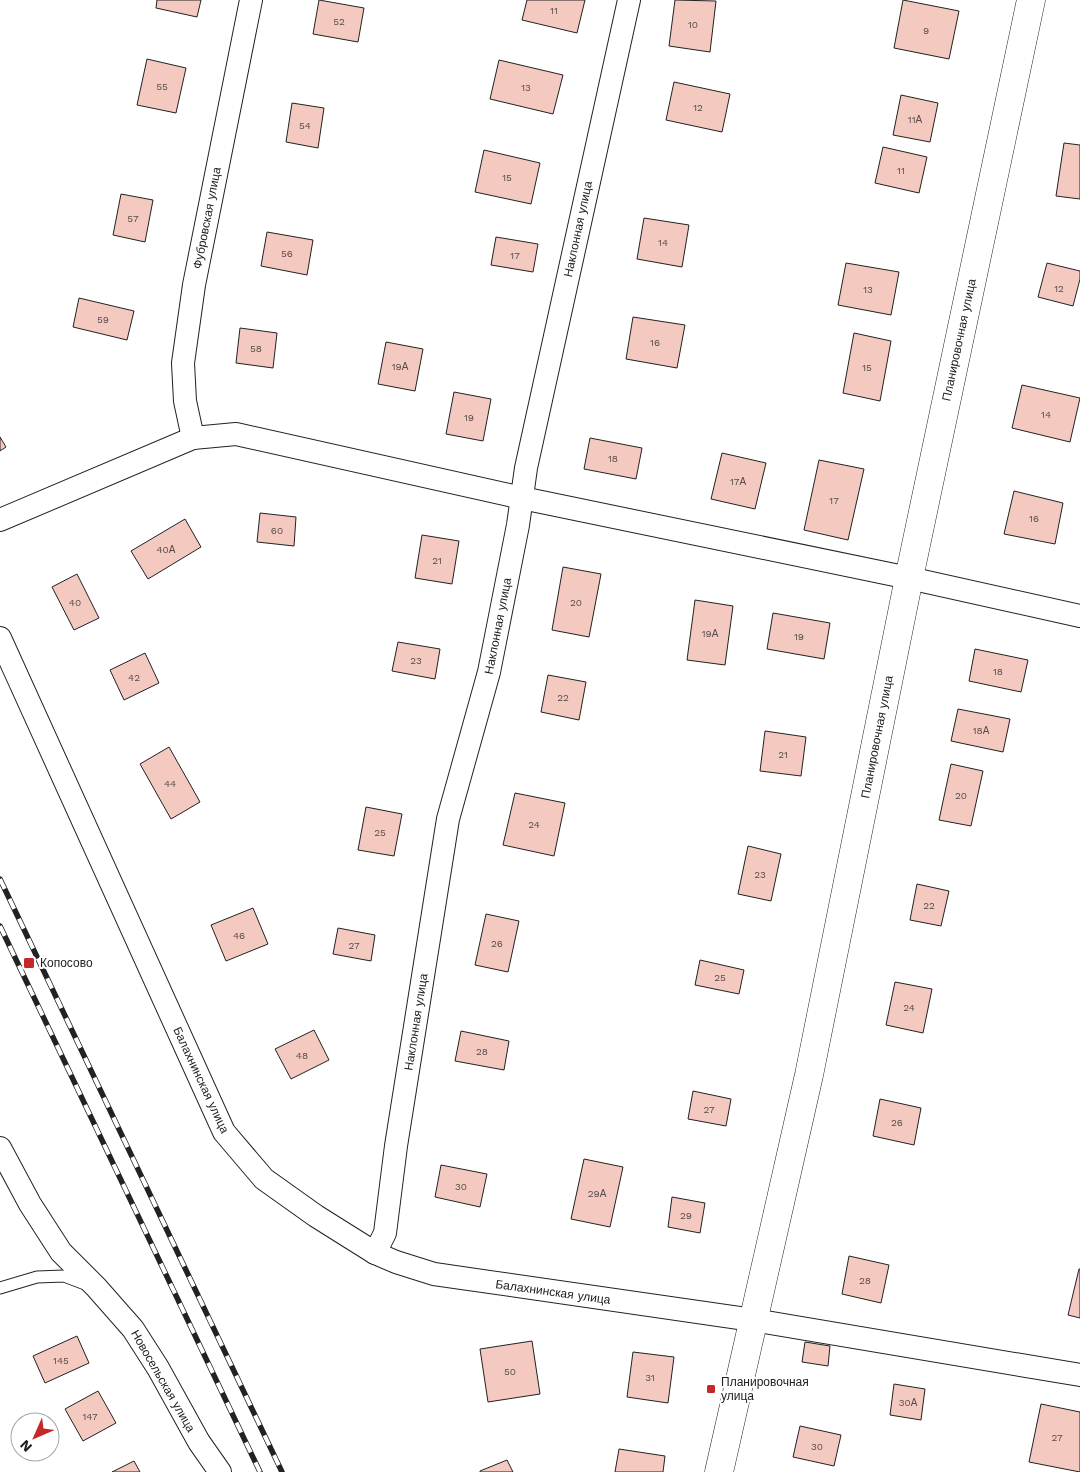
<svg xmlns="http://www.w3.org/2000/svg" width="1080" height="1472" font-family="'Work Sans',sans-serif">
  <style>
    .building { fill: #f3c9c0; stroke: #222 }
    .lines { fill: none; stroke-linecap: round; stroke-linejoin: round }
    .lane-casing { stroke: #222; stroke-width: 13 }
    .street-casing { stroke: #222; stroke-width: 24 }
    .secondary-casing { stroke: #222; stroke-width: 29 }
    .lane { stroke: #fff; stroke-width: 11 }
    .street { stroke: #fff; stroke-width: 22 }
    .secondary { stroke: #fff; stroke-width: 28 }
    .rail-casing { stroke: #222; stroke-width: 5.5 }
    .rail { stroke: #fff; stroke-width: 4; stroke-dasharray: 11; stroke-linecap: butt }
    .poi-dot { fill: #c62828; stroke: #fff; stroke-width: 2 }
    .labels { text-anchor: middle; stroke-width: 4; stroke-linejoin: round; paint-order: stroke }
    .number-label { font-size: 10px; fill: #564c4a }
    .street-label { font-size: 12px; fill: #222; stroke: #fff }
    .poi-label { font-size: 12px; fill: #222; stroke: #fff; text-anchor: start }
  </style>
  <rect width="100%" height="100%" fill="#fff"/>
  <g class="building">
    <path d="M157 0H201L197 17 156 8Z"/>
    <path d="M319 0 364 8 358 42 313 34Z"/>
    <path d="M527 0H585L577 33 522 20Z"/>
    <path d="M675 0 716 1 710 52 669 46Z"/>
    <path d="M903 0 959 11 949 59 894 48Z"/>
    <path d="M147 59 186 68 176 113 137 105Z"/>
    <path d="M499 60 563 75 553 114 490 99Z"/>
    <path d="M674 82 730 94 722 132 666 120Z"/>
    <path d="M901 95 938 103 930 142 893 135Z"/>
    <path d="M292 103 324 108 318 148 286 142Z"/>
    <path d="M1064 143 1080 145V199L1056 196Z"/>
    <path d="M883 147 927 157 919 193 875 183Z"/>
    <path d="M484 150 540 163 531 204 475 192Z"/>
    <path d="M121 194 153 200 145 242 113 235Z"/>
    <path d="M644 218 689 225 682 267 637 259Z"/>
    <path d="M267 232 313 240 307 275 261 266Z"/>
    <path d="M496 237 538 244 533 272 491 265Z"/>
    <path d="M846 263 899 272 891 315 838 305Z"/>
    <path d="M1047 263 1080 271V279L1073 306 1038 297Z"/>
    <path d="M79 298 134 311 127 340 73 327Z"/>
    <path d="M633 317 685 325 677 368 626 359Z"/>
    <path d="M240 328 277 333 273 368 236 363Z"/>
    <path d="M854 333 891 341 880 401 843 393Z"/>
    <path d="M386 342 423 349 415 391 378 384Z"/>
    <path d="M1022 385 1080 398 1070 442 1012 428Z"/>
    <path d="M454 392 491 399 483 441 446 434Z"/>
    <path d="M0 437 6 447 0 451Z"/>
    <path d="M590 438 642 448 636 479 584 469Z"/>
    <path d="M722 453 766 463 755 509 711 499Z"/>
    <path d="M819 460 864 469 848 540 804 530Z"/>
    <path d="M1014 491 1063 503 1055 544 1004 534Z"/>
    <path d="M260 513 296 517 294 546 257 542Z"/>
    <path d="M185 519 201 547 148 579 131 551Z"/>
    <path d="M422 535 459 541 452 584 415 578Z"/>
    <path d="M563 567 601 574 589 637 552 630Z"/>
    <path d="M77 574 99 618 74 630 52 587Z"/>
    <path d="M695 600 733 606 725 665 687 660Z"/>
    <path d="M773 613 830 623 824 659 767 649Z"/>
    <path d="M398 642 440 649 435 679 392 671Z"/>
    <path d="M975 649 1028 660 1021 692 969 681Z"/>
    <path d="M145 653 159 683 124 700 110 670Z"/>
    <path d="M548 675 586 682 579 720 541 712Z"/>
    <path d="M958 709 1010 719 1003 752 951 741Z"/>
    <path d="M765 731 806 737 801 776 760 771Z"/>
    <path d="M169 747 200 802 171 819 140 764Z"/>
    <path d="M951 764 983 771 971 826 939 820Z"/>
    <path d="M515 793 565 803 554 856 503 845Z"/>
    <path d="M366 807 402 814 394 856 358 850Z"/>
    <path d="M748 846 781 854 771 901 738 894Z"/>
    <path d="M917 884 949 891 941 926 910 920Z"/>
    <path d="M253 908 268 944 226 961 211 925Z"/>
    <path d="M486 914 519 921 508 972 475 965Z"/>
    <path d="M338 928 375 935 371 961 333 954Z"/>
    <path d="M700 960 744 970 739 994 695 985Z"/>
    <path d="M895 982 932 989 923 1033 886 1025Z"/>
    <path d="M314 1030 329 1060 291 1079 275 1049Z"/>
    <path d="M461 1031 509 1041 504 1070 455 1061Z"/>
    <path d="M693 1091 731 1099 726 1126 688 1119Z"/>
    <path d="M880 1099 921 1108 914 1145 873 1136Z"/>
    <path d="M584 1159 623 1167 610 1227 571 1219Z"/>
    <path d="M441 1165 487 1174 480 1207 435 1197Z"/>
    <path d="M672 1197 705 1203 700 1233 668 1227Z"/>
    <path d="M849 1256 889 1265 881 1303 842 1294Z"/>
    <path d="M1079 1269H1080V1318L1068 1315Z"/>
    <path d="M77 1336 89 1363 45 1383 33 1356Z"/>
    <path d="M532 1341 540 1394 488 1402 480 1349Z"/>
    <path d="M805 1342 830 1346 828 1366 802 1362Z"/>
    <path d="M633 1352 674 1357 668 1403 627 1397Z"/>
    <path d="M894 1384 925 1389 921 1420 890 1415Z"/>
    <path d="M98 1391 116 1423 83 1441 65 1409Z"/>
    <path d="M1041 1404 1080 1412V1472L1029 1462Z"/>
    <path d="M800 1426 841 1435 834 1466 793 1457Z"/>
    <path d="M619 1449 665 1456 663 1472H615Z"/>
    <path d="M507 1460 513 1472H480V1471Z"/>
    <path d="M134 1461 140 1472H112Z"/>
  </g>
  <g class="lines">
    <g class="lane-casing">
      <path id="lane" d="M0 1288 37 1277 64 1276 85 1284"/>
    </g>
    <g class="street-casing">
      <g id="street">
        <path d="M193 438 185 401 183 363 194 285 251 0"/>
        <path d="M0 520 193 438 236 434 522 498 909 578 1080 616"/>
        <path d="M0 638 224 1132 264 1179 316 1216 375 1253 396 1262 434 1274 753 1320 1080 1375"/>
        <path d="M0 1148 30 1204 61 1252 96 1287 133 1329 158 1368 199 1442 220 1472"/>
        <path d="M375 1253 385 1233 396 1146 448 819 489 672 518 525 526 468 629 0"/>
      </g>
    </g>
    <g class="secondary-casing">
      <path id="secondary" d="M719 1472 809 1075 909 578 1031 0"/>
    </g>
    <use href="#lane" class="lane"/>
    <use href="#street" class="street"/>
    <use href="#secondary" class="secondary"/>
    <g class="rail-casing">
      <g id="rail">
        <path d="M0 879 282 1472"/>
        <path d="M0 926 260 1472"/>
      </g>
    </g>
    <use href="#rail" class="rail"/>
  </g>
  <g class="poi-dot">
    <rect x="23" y="957" width="12" height="12" rx="2.5"/>
    <rect x="706" y="1384" width="10" height="10" rx="2.5"/>
  </g>
  <g class="labels">
    <g class="number-label">
      <text x="554" y="14">11</text>
      <text x="339" y="25">52</text>
      <text x="693" y="28">10</text>
      <text x="926" y="34">9</text>
      <text x="162" y="90">55</text>
      <text x="526" y="91">13</text>
      <text x="698" y="111">12</text>
      <text x="915" y="123">11А</text>
      <text x="305" y="129">54</text>
      <text x="901" y="174">11</text>
      <text x="507" y="181">15</text>
      <text x="133" y="222">57</text>
      <text x="663" y="246">14</text>
      <text x="287" y="257">56</text>
      <text x="515" y="259">17</text>
      <text x="1059" y="292">12</text>
      <text x="868" y="293">13</text>
      <text x="103" y="323">59</text>
      <text x="655" y="346">16</text>
      <text x="256" y="352">58</text>
      <text x="400" y="370">19А</text>
      <text x="867" y="371">15</text>
      <text x="1046" y="418">14</text>
      <text x="469" y="421">19</text>
      <text x="613" y="462">18</text>
      <text x="738" y="485">17А</text>
      <text x="834" y="504">17</text>
      <text x="1034" y="522">16</text>
      <text x="277" y="534">60</text>
      <text x="166" y="553">40А</text>
      <text x="437" y="564">21</text>
      <text x="75" y="606">40</text>
      <text x="576" y="606">20</text>
      <text x="710" y="637">19А</text>
      <text x="799" y="640">19</text>
      <text x="416" y="664">23</text>
      <text x="998" y="675">18</text>
      <text x="134" y="681">42</text>
      <text x="563" y="701">22</text>
      <text x="981" y="734">18А</text>
      <text x="783" y="758">21</text>
      <text x="170" y="787">44</text>
      <text x="961" y="799">20</text>
      <text x="534" y="828">24</text>
      <text x="380" y="836">25</text>
      <text x="760" y="878">23</text>
      <text x="929" y="909">22</text>
      <text x="239" y="939">46</text>
      <text x="497" y="947">26</text>
      <text x="354" y="949">27</text>
      <text x="720" y="981">25</text>
      <text x="909" y="1011">24</text>
      <text x="482" y="1055">28</text>
      <text x="302" y="1059">48</text>
      <text x="709" y="1113">27</text>
      <text x="897" y="1126">26</text>
      <text x="461" y="1190">30</text>
      <text x="597" y="1197">29А</text>
      <text x="686" y="1219">29</text>
      <text x="865" y="1284">28</text>
      <text x="61" y="1364">145</text>
      <text x="510" y="1375">50</text>
      <text x="650" y="1381">31</text>
      <text x="908" y="1406">30А</text>
      <text x="90" y="1420">147</text>
      <text x="1057" y="1441">27</text>
      <text x="817" y="1450">30</text>
    </g>
    <g class="street-label">
      <text transform="translate(207 218) rotate(-79)" y="4">Фубровская улица</text>
      <text transform="translate(578 229) rotate(-78)" y="4">Наклонная улица</text>
      <text transform="translate(959 340) rotate(-78)" y="4">Планировочная улица</text>
      <text transform="translate(498 626) rotate(-79)" y="4">Наклонная улица</text>
      <text transform="translate(877 737) rotate(-79)" y="4">Планировочная улица</text>
      <text transform="translate(416 1022) rotate(-81)" y="4">Наклонная улица</text>
      <text transform="translate(201 1080) rotate(65)" y="4">Балахнинская улица</text>
      <text transform="translate(553 1292) rotate(8)" y="4">Балахнинская улица</text>
      <text transform="translate(163 1381) rotate(60)" y="4">Новосельская улица</text>
    </g>
    <g class="poi-label">
      <text x="40" y="967">Копосово</text>
      <text x="721" y="1386">Планировочная<tspan x="721" dy="14">улица</tspan></text>
    </g>
  </g>
  <g transform="translate(35 1437) rotate(225)"><circle r="24" fill="#ffffff" stroke="#a7a7a7"/>
  <path d="M0-4L9 19L0 12L-9 19Z" fill="#c62828"/>
  <text y="-8" font-size="14" font-weight="bold" text-anchor="middle" fill="#222222">N</text>
  </g>
</svg>
